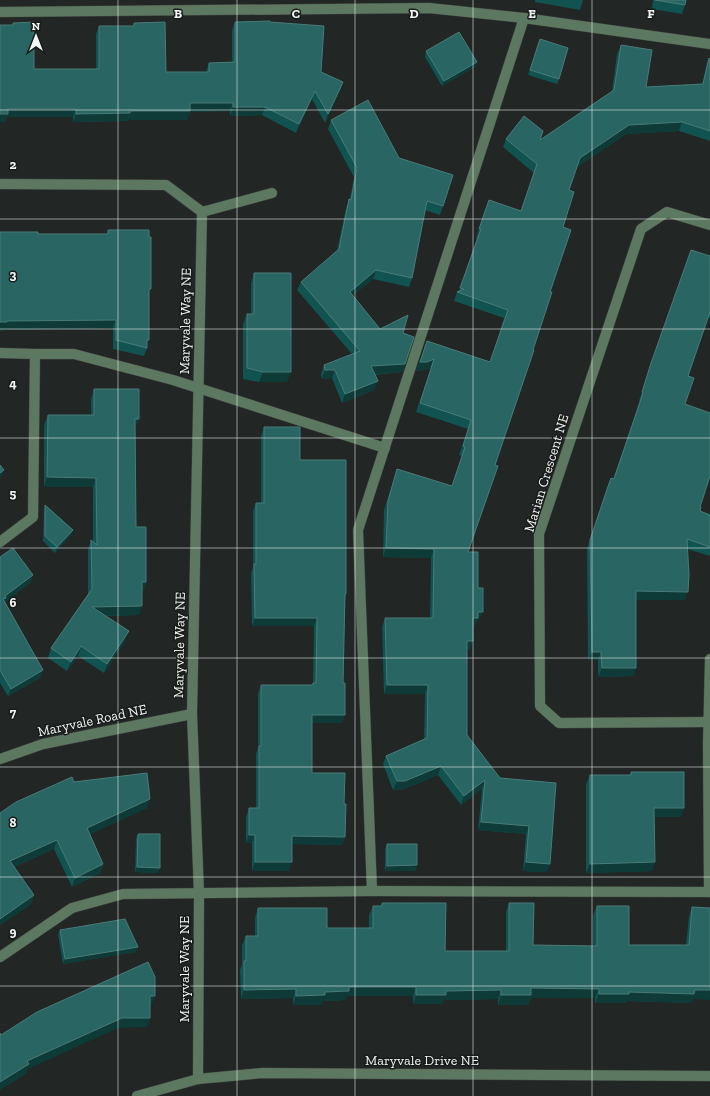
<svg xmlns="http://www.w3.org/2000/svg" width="710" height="1096" font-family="'Zilla Slab',serif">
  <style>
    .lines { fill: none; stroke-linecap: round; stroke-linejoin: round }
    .minor-casing { stroke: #3f4341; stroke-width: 11 }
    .minor { stroke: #5d7860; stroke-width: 10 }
    .wall { fill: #115350 }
    .shaded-wall { fill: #0e3a37 }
    .building { fill: #296562; stroke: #497b79 }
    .grid { fill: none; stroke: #f2f5f4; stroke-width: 1; stroke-opacity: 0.55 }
    .labels { text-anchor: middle; stroke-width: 3; stroke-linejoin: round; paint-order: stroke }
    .street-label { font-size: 14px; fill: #f2f5f4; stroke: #181c1b }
    .grid-label { font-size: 13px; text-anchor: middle; font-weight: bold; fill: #f2f5f4; stroke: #181c1b; stroke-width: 3; stroke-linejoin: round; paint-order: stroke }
  </style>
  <rect width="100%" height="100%" fill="#222624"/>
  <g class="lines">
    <g class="minor-casing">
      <g id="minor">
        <path d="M0 12 429 8 524 18 710 44"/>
        <path d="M0 184 166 185 202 212 192 714 199 894 198 1079"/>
        <path d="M202 212 272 193"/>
        <path d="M710 225 667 212 641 229 539 534 540 706 559 723 710 722"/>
        <path d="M0 353 35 354 33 517 0 542"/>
        <path d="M35 354H74L173 380 385 448"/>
        <path d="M0 759 43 744 192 714"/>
        <path d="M372 891 358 530 524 18"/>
        <path d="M709 892 708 743 710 659"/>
        <path d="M0 957 72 908 123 894 372 891 710 892"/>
        <path d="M137 1096 198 1079 263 1073 710 1076"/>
      </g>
    </g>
    <use href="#minor" class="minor"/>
  </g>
  <g class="wall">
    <path d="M535 0H583L580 10 535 2Z"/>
    <path d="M653 0H686L685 5 682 14 652 9Z"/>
    <path d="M235 22H270L321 72 343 82 340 91 325 123 312 99 296 133 262 115 230 116V111L190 112 187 120H128L127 121 73 122V117H7L5 122 13 25V23L34 69H96V34L99 26H133L134 23 166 72H206L209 63 232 62V30Z"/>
    <path d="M538 44 559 79 557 84 528 75Z"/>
    <path d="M621 45 646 87 702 84 706 67 709 58 710 59V141L679 131 626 134 577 167 569 190 550 292 533 350 495 465 468 552 478 588 479 621H477L474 627H473L470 650H467V735L500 778 556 783 550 864 546 872 523 871 526 834 478 830 482 789 461 805 438 775 402 790H393L383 764 386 756 424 739 425 694H384L382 627 385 618H430L431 558 383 557 384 510 397 469 452 486 462 456 459 455 468 429 416 412 431 368 424 370 416 371 427 341 490 362 504 318 454 301 457 292 459 291 477 238H476L485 209 521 211 534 173 503 147 506 139 540 140 612 91 617 54Z"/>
    <path d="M426 51 475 67 442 86 425 57Z"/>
    <path d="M331 120 399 158 453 175 440 215 425 210 412 278 409 287 373 279 353 295 380 329 403 333 405 364 402 372 375 375 378 381 374 390 342 403 332 378 322 379 321 374 324 365 352 354 297 290 301 282 337 251 346 208 350 199 354 177 328 129Z"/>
    <path d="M108 230 149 295 147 348 144 356 113 349V328L5 330 4 331H0L38 234H107Z"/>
    <path d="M710 256V318L708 317 688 376 685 404 700 507V511L710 515V556L687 549 685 600H636V668L633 676 598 677V660H588L587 549 607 487 611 478 613 479 640 401H639L648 372Z"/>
    <path d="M254 273 287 382H259L243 379V324L247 314H251V283Z"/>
    <path d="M94 389 139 419 135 428 136 527 146 582 143 591H142L139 615 106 616 125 641 104 673 78 656 67 671 48 658 51 648 88 594V549L91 540 93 542V487H44V425L48 415H91V399Z"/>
    <path d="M264 427 300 460 346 594 345 598 342 723H312V773L344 804 345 837 342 845 292 844 289 871H252V843H246V817L249 808H256V754L258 747V694L261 685H312L313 683 314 626H252L251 573 253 568V511L256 503H261V436Z"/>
    <path d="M45 505 73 530 71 535 55 553 43 541 44 510Z"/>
    <path d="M0 557 33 575 30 583 5 602 43 670 40 678 8 696 0 683Z"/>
    <path d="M631 772 681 817H654L652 871 586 873V784L590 775H630Z"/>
    <path d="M74 782 147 808 90 834 103 864 100 873 72 887 54 849 14 867 34 895 31 904 0 925V813Z"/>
    <path d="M138 834 158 873 135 872 136 839Z"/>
    <path d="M387 844 417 865 415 871H385V849Z"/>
    <path d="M382 903 445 951H506V912L509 903 533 945 593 946V915L597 906 629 945H686L689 916 692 907 693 999 691 1003 627 1001 626 1003H595V998H531L528 1005H498V999L444 1000 442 1004H413V996H347L345 1000 323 1001 322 1005H293V998L241 999 240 970 242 964V945L246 936H255V918L258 908 327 928H369V915L373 906H381Z"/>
    <path d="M60 930 136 952 63 964 58 935Z"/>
  </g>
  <g class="shaded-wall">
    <path d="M477 62 475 67 442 86 444 81Z"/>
    <path d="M343 82 340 91 325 123 328 114Z"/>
    <path d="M315 91 312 99 296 133 299 124Z"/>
    <path d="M190 103H233L230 111 190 112 187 120H128L127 121 73 122 76 114Z"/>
    <path d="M233 107H265L262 115 230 116Z"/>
    <path d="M8 109H76L73 117H7L5 122H0V114Z"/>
    <path d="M682 122 679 131 626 134 577 167 580 158 629 125Z"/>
    <path d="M376 270 373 279 347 300 350 292Z"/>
    <path d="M116 320 113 328 5 330 4 331H0V322L7 321Z"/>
    <path d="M434 359 431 368 424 370 416 371 420 362Z"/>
    <path d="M405 364 402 372 368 375 371 366Z"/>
    <path d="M325 370H335L332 378 322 379Z"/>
    <path d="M263 372H291L287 382H259Z"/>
    <path d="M378 381 374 390 342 403 345 394Z"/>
    <path d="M135 419H139L135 428Z"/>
    <path d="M4 470 2 476 0 477V473Z"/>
    <path d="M47 477 96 478 93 487H44Z"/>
    <path d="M73 530 71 535 55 553 57 547Z"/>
    <path d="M386 548 434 549 431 558 383 557Z"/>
    <path d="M33 575 30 583 4 603 3 599 5 596Z"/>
    <path d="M142 582H146L143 591H139Z"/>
    <path d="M636 591 688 592 685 600H632Z"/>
    <path d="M142 606 139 615 88 616 92 607Z"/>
    <path d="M478 612H483L479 621H477L474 627H470L473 618Z"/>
    <path d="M255 618H317L314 626H252Z"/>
    <path d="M129 631 125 641 104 673 107 664Z"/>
    <path d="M467 641H473L470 650H464Z"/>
    <path d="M81 646 78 656 67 671 71 662Z"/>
    <path d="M592 652H601L598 660H588Z"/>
    <path d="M602 668H636L633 676 598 677Z"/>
    <path d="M43 670 40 678 8 696 11 689Z"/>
    <path d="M387 685H428L425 694H384Z"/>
    <path d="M312 715H345L342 723H309Z"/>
    <path d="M441 766 438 775 402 790H393L397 781Z"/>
    <path d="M485 780 482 789 461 805 464 796Z"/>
    <path d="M150 799 147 808 84 837 87 828Z"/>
    <path d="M654 808H684L681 817H651Z"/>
    <path d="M481 822 529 826 526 834 478 830Z"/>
    <path d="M249 835H255L252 843H246Z"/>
    <path d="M292 836 345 837 342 845 289 844Z"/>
    <path d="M57 840 54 849 7 870 10 861Z"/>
    <path d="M255 862H292L289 871H252Z"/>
    <path d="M526 862 550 864 546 872 523 871Z"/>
    <path d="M655 862 652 871 586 873 590 864Z"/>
    <path d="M103 864 100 873 72 887 75 878Z"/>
    <path d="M417 865 415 871H385L387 866Z"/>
    <path d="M137 867 160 868 158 873 135 872Z"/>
    <path d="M34 895 31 904 0 925V919Z"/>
    <path d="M138 947 136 952 63 964 65 959Z"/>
    <path d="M349 987H416L413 996H347L345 1000 323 1001 322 1005H293L296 996Z"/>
    <path d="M531 988 599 989 595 998H531L528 1005H498L501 995Z"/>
    <path d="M296 989 293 998 241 999 244 990Z"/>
    <path d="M501 990 498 999 444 1000 442 1004H413L416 995 446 991Z"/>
    <path d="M695 990H710V1000L693 999 691 1003 627 1001 626 1003H595L599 994 629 992Z"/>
    <path d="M150 996H155L151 1006H147Z"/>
    <path d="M122 1018H150L147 1027 118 1028 28 1069 26 1074 0 1090V1082L27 1061Z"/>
  </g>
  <g class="building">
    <path d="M655 0H686L685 5Z"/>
    <path d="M270 21V22L324 26 321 72 343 82 328 114 315 91 299 124 265 107H233V103H190V111H130V113L76 114V109H8V114H0V25H13V23L34 22V69H99V26H134V23L165 22 166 72H209V63L235 62V22Z"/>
    <path d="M459 32 477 62 444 81 426 51Z"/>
    <path d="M540 39 568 48 559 79 530 70Z"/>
    <path d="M621 45 652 50 646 87 703 84 709 58 710 59V131L682 122 629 125 580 158 569 190 574 192 563 227 571 230 550 292H552L533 350H534L495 465 498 466 468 552H478V588H483V612H478V618H473V641H467V735L500 778 556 783 550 864 526 862 529 826 481 822 485 780 464 796 441 766 405 781H397L386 756 427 738 428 685H387L385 618H433L434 549 386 548 388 501 397 469 452 486 465 447 463 446 471 420 420 403 434 359 427 362H420L427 341 490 362 508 310 457 292 464 289 460 288 481 229H479L489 200 521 211 537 164 506 139 524 116 543 131 540 140 614 90Z"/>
    <path d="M368 100 399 158 453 175 443 206 427 201 412 278 376 270 350 292 380 329 408 315 403 333 414 337 405 364 371 366 378 381 345 394 335 370H325L324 365 360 351 301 282 339 249 349 199 351 200 357 168 331 120Z"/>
    <path d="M108 230H149V237H151V289H149V340H147V348L116 340V320L7 321V322H0V232H38V234H108Z"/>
    <path d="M691 250 710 256V312L688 376 694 378 685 404 710 413V476L700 507H701L700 511 710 515V547L687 539 689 575 688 592 636 591V668H602L601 652H592L590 540 611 478 614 479 643 393 642 392 651 363Z"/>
    <path d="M254 273H291V372H263L247 368V314H254Z"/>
    <path d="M94 389H139V419H135L136 527H146V582H142V606L92 607 129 631 107 664 81 646 71 662 51 648 92 589 91 540 97 545 96 478 47 477 48 415H94Z"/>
    <path d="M264 427H300V460H346V594H345L343 683H345V715H312V773H345L344 804H346L345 837 292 836V862H255V835H249V808H259V746H261V685H313V683H316L317 618H255L254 564H256V503H264Z"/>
    <path d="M0 465 4 470 0 473Z"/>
    <path d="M45 505 73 530 57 547 45 536Z"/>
    <path d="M13 548 33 575 5 596 6 598 3 599 43 670 11 689 0 670V557Z"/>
    <path d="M631 772H684V808H654L655 862 590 864V775H631Z"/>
    <path d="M147 773 150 799 87 828 103 864 75 878 57 840 10 861 34 895 0 919V813L16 802 72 777 74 782Z"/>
    <path d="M138 834H160V868L137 867Z"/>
    <path d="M387 844H417V865L387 866Z"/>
    <path d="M382 903H446L445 951H509V903H534L533 945 597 946V906H629V945H689L692 907 710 908V990H695L694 994 629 992V994H599V989L531 988V995H501V990L446 991V995H416V987H349V991L325 992V995L296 996V989L244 990V961H246V936H258V908H327V928H373V906H382Z"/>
    <path d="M125 919 138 947 65 959 60 930Z"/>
    <path d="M148 962 155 977V996H150V1018H122L27 1061 29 1064 0 1082V1033L1 1035 37 1012Z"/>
  </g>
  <path class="grid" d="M118 0V1096M237 0V1096M355 0V1096M473 0V1096M592 0V1096M0 110H710M0 219H710M0 329H710M0 438H710M0 548H710M0 658H710M0 767H710M0 877H710M0 986H710"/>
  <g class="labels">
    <g class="street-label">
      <text transform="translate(185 321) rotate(-89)" y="5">Maryvale Way NE</text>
      <text transform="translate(546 473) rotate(-73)" y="5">Marian Crescent NE</text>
      <text transform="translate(179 645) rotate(-89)" y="5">Maryvale Way NE</text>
      <text transform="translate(92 720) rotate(-12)" y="5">Maryvale Road NE</text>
      <text transform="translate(184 969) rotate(-90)" y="5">Maryvale Way NE</text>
      <text x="422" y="1065">Maryvale Drive NE</text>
    </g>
  </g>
  <g class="grid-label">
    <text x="178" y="18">B</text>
    <text x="296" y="18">C</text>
    <text x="414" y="18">D</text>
    <text x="532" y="18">E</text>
    <text x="651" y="18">F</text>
    <text x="13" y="169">2</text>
    <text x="13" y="279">3</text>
    <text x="13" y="388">4</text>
    <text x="13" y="498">5</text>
    <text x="13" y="607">6</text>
    <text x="13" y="717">7</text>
    <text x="13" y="827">8</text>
    <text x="13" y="936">9</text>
  </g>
  <g transform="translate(36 36)" stroke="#181c1b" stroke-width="3" paint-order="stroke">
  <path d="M0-3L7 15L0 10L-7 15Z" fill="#f2f5f4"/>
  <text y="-6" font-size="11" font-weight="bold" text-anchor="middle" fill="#f2f5f4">N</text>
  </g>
</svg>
